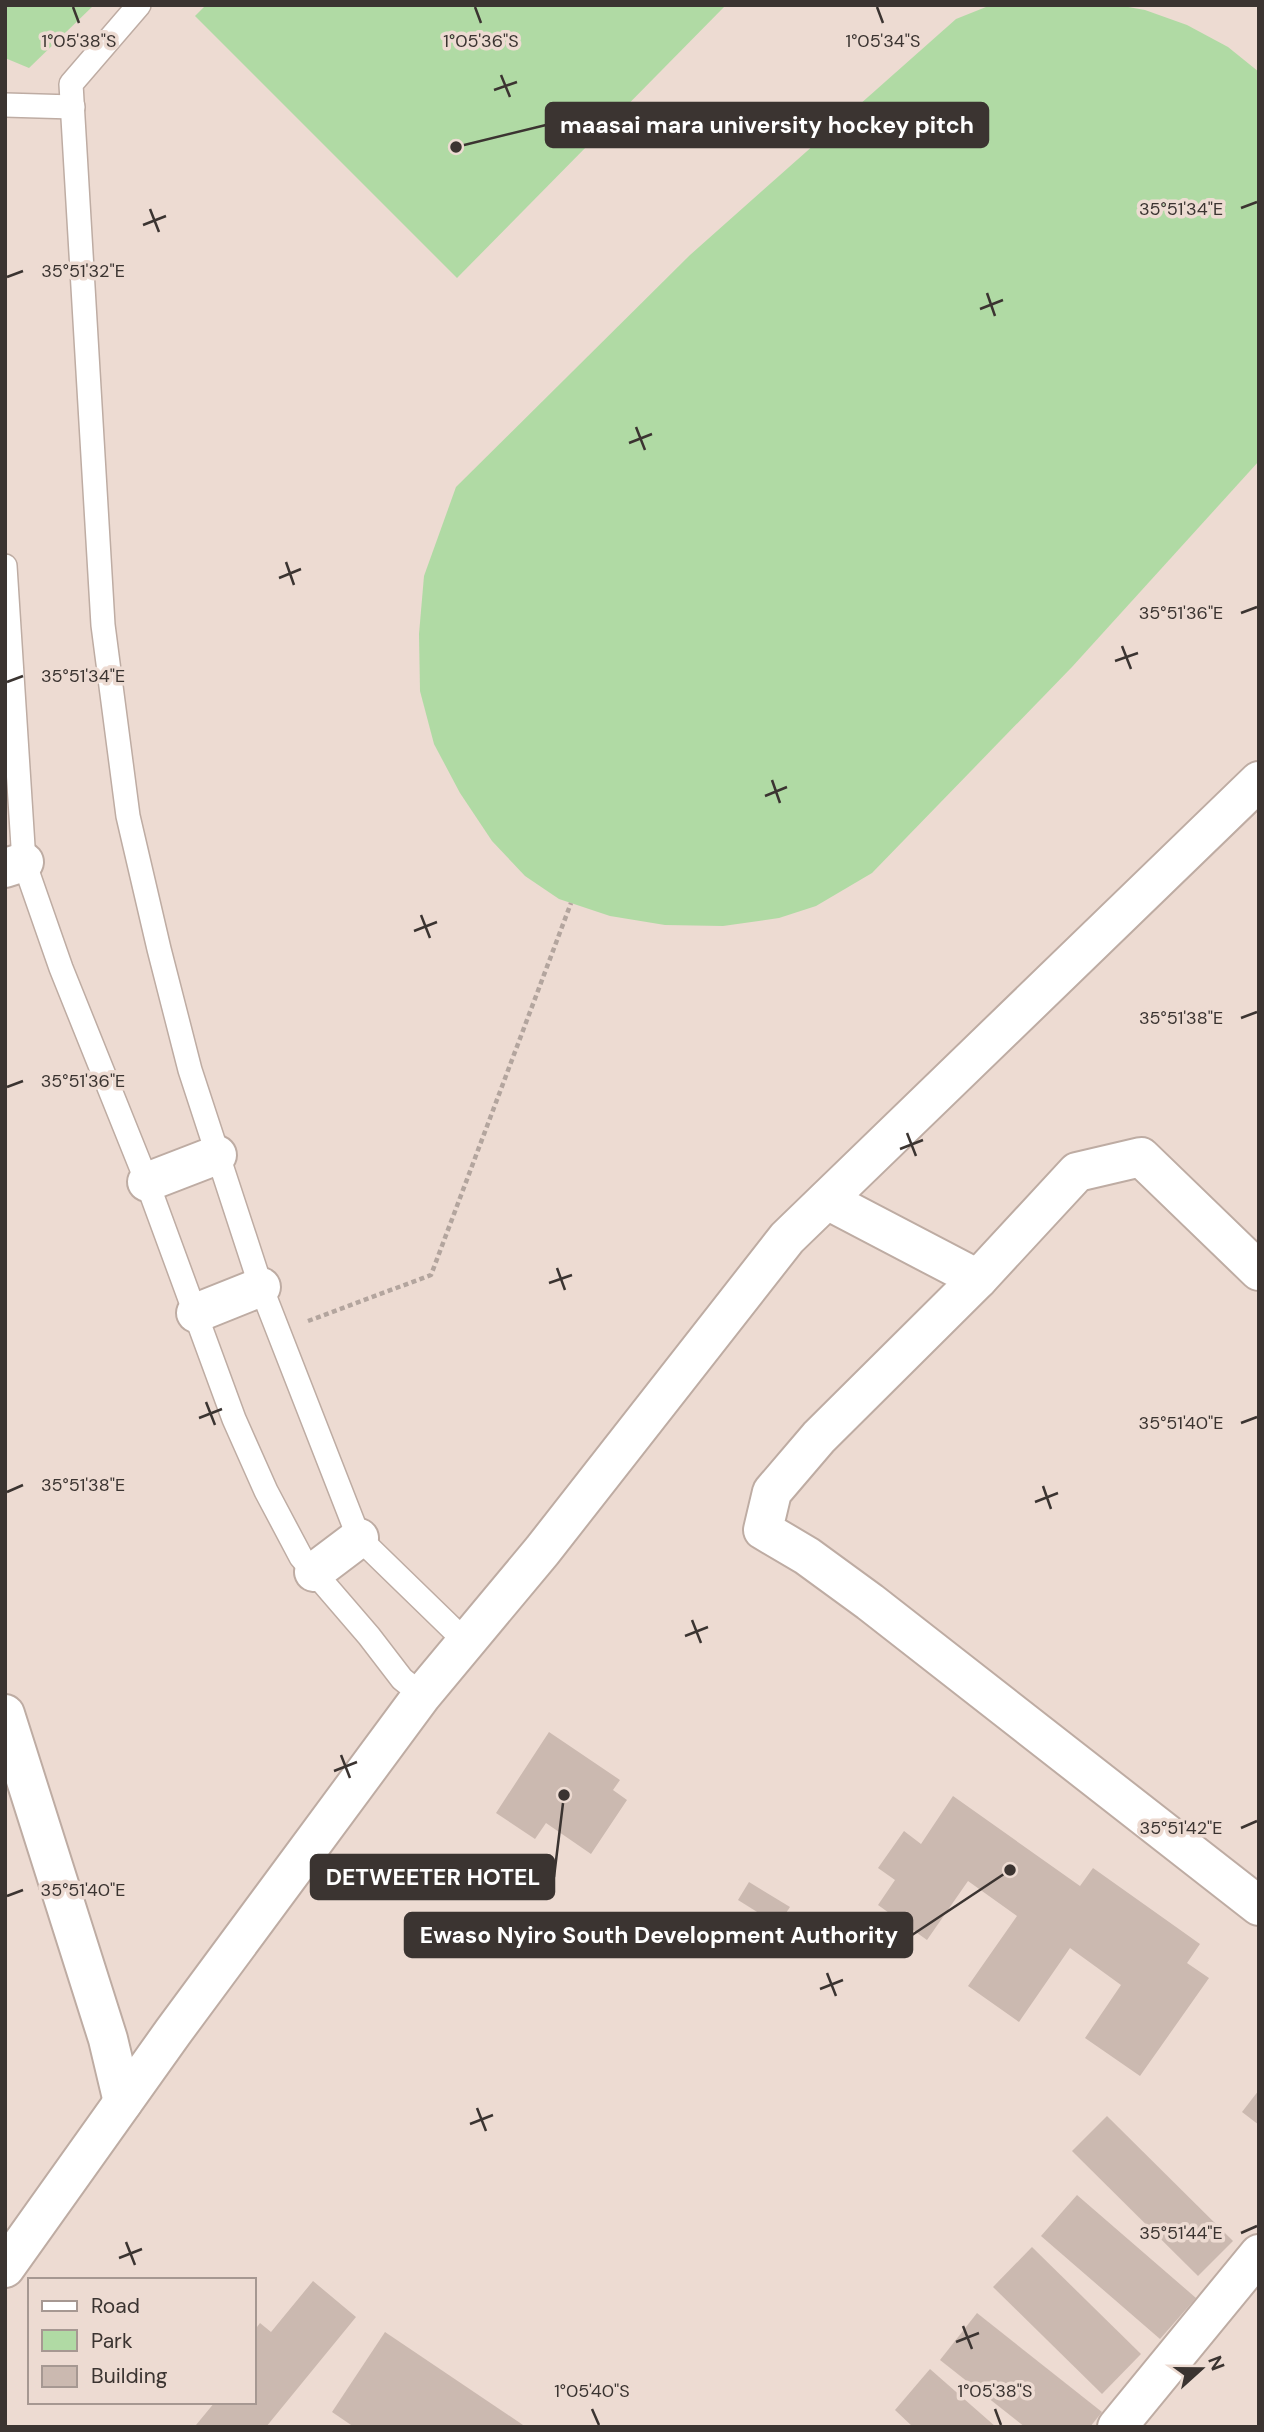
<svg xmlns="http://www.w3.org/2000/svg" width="1264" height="2432" font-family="'DM Sans',sans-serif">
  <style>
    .green { fill: #b0daa4 }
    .building { fill: #cbb9b0 }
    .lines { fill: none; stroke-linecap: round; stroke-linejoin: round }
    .lane-casing { stroke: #beaca3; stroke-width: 26 }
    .street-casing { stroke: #beaca3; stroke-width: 42 }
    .path { stroke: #b3a59e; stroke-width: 4.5; stroke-dasharray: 5 3.5; stroke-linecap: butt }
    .lane { stroke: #fff; stroke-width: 23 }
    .street { stroke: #fff; stroke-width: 38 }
    .ticks { fill: none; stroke: #3b3431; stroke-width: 2.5 }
    .ticks-label { font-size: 18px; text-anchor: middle; fill: #3b3431; stroke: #eddbd2; stroke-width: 7; stroke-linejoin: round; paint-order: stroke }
    .leader { fill: none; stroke: #3b3431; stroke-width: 2.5 }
    .callout-dot { fill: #3b3431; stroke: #eddbd2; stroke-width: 2.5 }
    .callout { fill: #3b3431; stroke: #3b3431; stroke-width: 2.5 }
    .callout-label { font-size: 23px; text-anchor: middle; font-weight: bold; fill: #fff }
  </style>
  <rect width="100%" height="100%" fill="#eddbd2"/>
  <g class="green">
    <path d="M5 5H94L29 68 5 58Z"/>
    <path d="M206 5H726L457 278 195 16Z"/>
    <path d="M991 5H1117L1145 10 1187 25 1228 47 1259 72V461L1072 667 872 873 816 906 779 918 723 926 665 925 610 916 559 899 525 876 492 841 460 793 434 744 420 691 419 634 424 576 456 487 690 255 956 19Z"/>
  </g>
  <g class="building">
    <path d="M549 1732 620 1780 613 1790 627 1800 591 1854 546 1823 535 1839 496 1813Z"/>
    <path d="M953 1796 1080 1886 1093 1868 1200 1944 1187 1963 1209 1978 1140 2076 1085 2038 1121 1985 1070 1948 1019 2022 968 1986 1017 1916 968 1881 927 1940 878 1905 895 1880 878 1868 904 1831 921 1844Z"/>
    <path d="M749 1882 790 1907 778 1925 738 1900Z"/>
    <path d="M1259 2090V2125L1242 2112Z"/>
    <path d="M1107 2116 1233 2241 1198 2276 1072 2151Z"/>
    <path d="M1077 2195 1196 2298 1160 2339 1041 2236Z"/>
    <path d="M1032 2247 1141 2354 1102 2394 993 2287Z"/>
    <path d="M313 2281 356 2317 266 2427H199L196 2425 215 2402H254V2331L260 2323 271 2332Z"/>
    <path d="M977 2313 1102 2412 1090 2427H1025L940 2360Z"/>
    <path d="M385 2332 526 2427H354L332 2412Z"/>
    <path d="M930 2369 996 2427H913L895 2410Z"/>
  </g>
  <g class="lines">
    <g class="lane-casing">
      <g id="lane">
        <path d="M139 5 71 84 103 625 128 816 159 949 190 1070 261 1287 359 1538 466 1642"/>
        <path d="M5 105 73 107"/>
        <path d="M5 566 24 862 61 968 147 1182 234 1419 266 1491 301 1557 369 1636 402 1679 422 1695"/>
      </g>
    </g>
    <g class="street-casing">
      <g id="street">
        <path d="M5 868 24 862"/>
        <path d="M147 1182 217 1155"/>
        <path d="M827 1200 978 1279 819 1437 772 1492 763 1530 807 1556 870 1602 1259 1906"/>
        <path d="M978 1279 1077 1172 1141 1157 1259 1271"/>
        <path d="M196 1313 261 1287"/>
        <path d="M314 1572 359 1538"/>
        <path d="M5 1714 108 2039 123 2102"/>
        <path d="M5 2268 173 2032 422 1695 542 1551 787 1238 1259 781"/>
        <path d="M1117 2427 1259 2254"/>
      </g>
    </g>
    <path class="path" d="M308 1321 431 1275 571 903"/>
    <use href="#lane" class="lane"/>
    <use href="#street" class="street"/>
  </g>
  <path class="ticks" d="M73 7 79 23M475 7 481 23M877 7 883 23M501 75 510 97M494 90 517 82M1241 208 1257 202M150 209 159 232M143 225 166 216M7 277 23 271M987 293 995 316M980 309 1003 300M636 427 645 450M629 443 652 434M286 562 294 585M279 578 301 569M1241 613 1257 607M1122 646 1131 669M1115 661 1138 653M7 682 23 676M772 780 780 803M765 796 787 787M421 915 430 938M414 931 437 922M1241 1018 1257 1012M7 1087 23 1081M907 1133 916 1156M900 1149 923 1140M557 1268 565 1290M549 1283 572 1275M206 1402 215 1425M199 1418 222 1409M1241 1423 1257 1417M1043 1486 1051 1509M7 1492 23 1485M1035 1502 1058 1493M692 1620 701 1643M685 1636 708 1627M341 1755 350 1778M334 1771 357 1762M1241 1828 1257 1821M7 1896 23 1890M827 1973 836 1996M820 1989 843 1980M477 2108 486 2131M470 2124 493 2115M1241 2233 1257 2226M126 2242 135 2265M119 2258 142 2249M963 2326 972 2349M956 2342 979 2333M592 2409 599 2425M995 2409 1001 2425"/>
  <g class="ticks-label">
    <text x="79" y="47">1°05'38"S</text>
    <text x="481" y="47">1°05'36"S</text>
    <text x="883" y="47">1°05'34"S</text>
    <text x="1181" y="215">35°51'34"E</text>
    <text x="83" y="277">35°51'32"E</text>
    <text x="1181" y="619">35°51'36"E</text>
    <text x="83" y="682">35°51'34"E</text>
    <text x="1181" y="1024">35°51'38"E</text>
    <text x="83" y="1087">35°51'36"E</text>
    <text x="1181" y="1429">35°51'40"E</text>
    <text x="83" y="1491">35°51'38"E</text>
    <text x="1181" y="1834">35°51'42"E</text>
    <text x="83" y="1896">35°51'40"E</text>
    <text x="1181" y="2239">35°51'44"E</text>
    <text x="592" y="2397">1°05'40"S</text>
    <text x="995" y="2397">1°05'38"S</text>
  </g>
  <path class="leader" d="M456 147L546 125M564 1795L554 1877M1010 1870L912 1935"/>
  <g class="callout-dot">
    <circle cx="456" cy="147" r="7"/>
    <circle cx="564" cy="1795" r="7"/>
    <circle cx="1010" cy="1870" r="7"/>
  </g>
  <g class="callout">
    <rect x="546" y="103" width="442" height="44" rx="7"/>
    <rect x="311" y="1855" width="243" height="44" rx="7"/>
    <rect x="405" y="1913" width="507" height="44" rx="7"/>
  </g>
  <g class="callout-label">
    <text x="767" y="133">maasai mara university hockey pitch</text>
    <text x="433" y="1885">DETWEETER HOTEL</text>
    <text x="659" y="1943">Ewaso Nyiro South Development Authority</text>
  </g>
  <rect width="1264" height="2432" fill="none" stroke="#3b3431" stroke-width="14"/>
  <rect x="28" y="2278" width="228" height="126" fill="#eddbd2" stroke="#a69892" stroke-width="2"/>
  <rect x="42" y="2301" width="35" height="10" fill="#ffffff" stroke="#a69892" stroke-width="2"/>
  <text x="91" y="2313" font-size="21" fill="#3b3431">Road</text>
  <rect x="42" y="2330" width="35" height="21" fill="#b0daa4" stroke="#a69892" stroke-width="2"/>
  <text x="91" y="2348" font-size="21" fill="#3b3431">Park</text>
  <rect x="42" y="2366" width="35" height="21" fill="#cbb9b0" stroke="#a69892" stroke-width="2"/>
  <text x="91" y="2383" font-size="21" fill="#3b3431">Building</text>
  <g transform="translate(1201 2369) rotate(69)" stroke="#eddbd2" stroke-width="5" paint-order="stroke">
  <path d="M0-5L12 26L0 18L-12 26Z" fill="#3b3431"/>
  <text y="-10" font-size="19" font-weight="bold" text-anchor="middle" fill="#3b3431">N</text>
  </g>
</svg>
